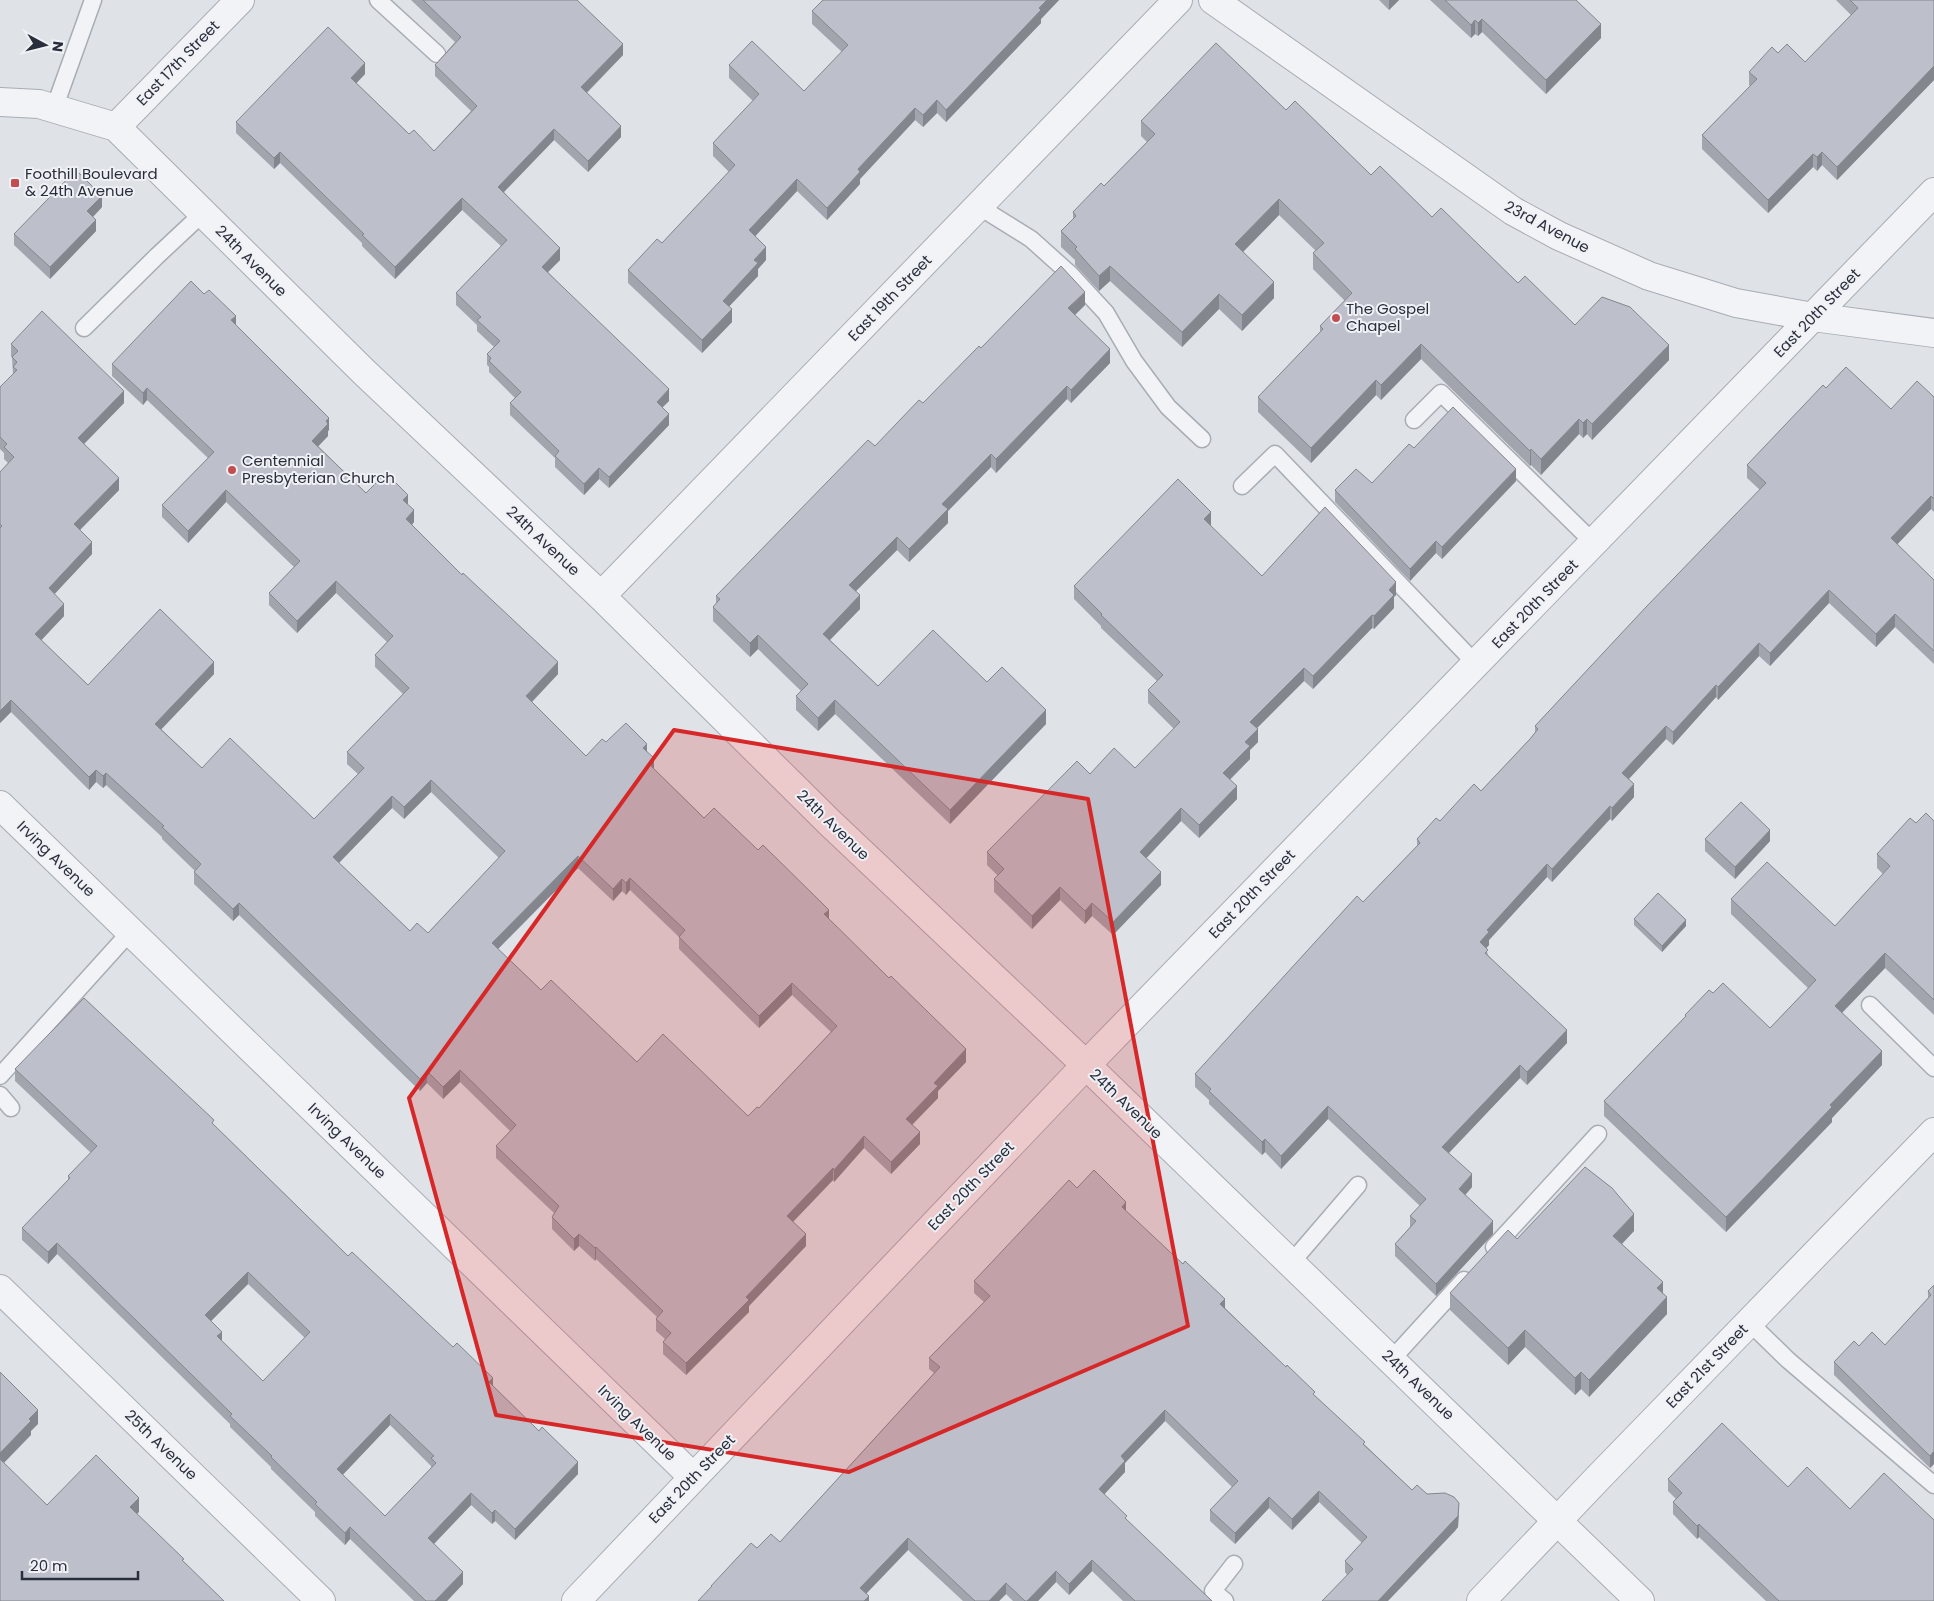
<svg xmlns="http://www.w3.org/2000/svg" width="1934" height="1601" font-family="Poppins,sans-serif">
  <style>
    .lines { fill: none; stroke-linecap: round; stroke-linejoin: round }
    .service-casing { stroke: #a8acb4; stroke-width: 19 }
    .minor-casing { stroke: #a8acb4; stroke-width: 30 }
    .tertiary-casing { stroke: #a8acb4; stroke-width: 30 }
    .service { stroke: #f2f3f6; stroke-width: 16 }
    .minor { stroke: #f2f3f6; stroke-width: 28 }
    .tertiary { stroke: #f2f3f6; stroke-width: 28 }
    .wall { fill: #a3a5ae; fill-rule: evenodd }
    .shaded-wall { fill: #84868d }
    .building { fill: #bdc0ca; stroke: #84868d; fill-rule: evenodd }
    .marked { fill: #d62828; fill-opacity: 0.2; stroke: #d62828; stroke-width: 4; stroke-linejoin: round }
    .poi-dot { fill: #c34e52; stroke: #eff1f5; stroke-width: 2 }
    .labels { text-anchor: middle; stroke-width: 4; stroke-linejoin: round; paint-order: stroke }
    .street-label { font-size: 15px; fill: #292e3d; stroke: #eff1f5 }
    .poi-label { font-size: 15px; fill: #292e3d; stroke: #eff1f5; text-anchor: start }
  </style>
  <rect width="100%" height="100%" fill="#dfe2e7"/>
  <g class="lines">
    <g class="service-casing">
      <g id="service">
        <path d="M378 0 437 54"/>
        <path d="M54 109 93 0"/>
        <path d="M978 206 1031 239 1070 274 1106 313 1134 361 1168 407 1202 439"/>
        <path d="M84 328 157 256 203 213"/>
        <path d="M1414 420 1441 393 1594 543"/>
        <path d="M1242 486 1275 454 1476 664"/>
        <path d="M1870 1005 1934 1068"/>
        <path d="M0 1076 130 932"/>
        <path d="M0 1095 11 1108"/>
        <path d="M1494 1247 1598 1134"/>
        <path d="M1291 1263 1358 1185"/>
        <path d="M1750 1323 1788 1360 1934 1485"/>
        <path d="M1392 1359 1464 1280"/>
        <path d="M1225 1601 1213 1591 1234 1564"/>
      </g>
    </g>
    <g class="minor-casing">
      <g id="minor">
        <path d="M0 102 39 104 116 127 364 372 601 596 829 822 1086 1065 1640 1601"/>
        <path d="M116 127 240 0"/>
        <path d="M601 596 1178 0"/>
        <path d="M0 805 693 1477"/>
        <path d="M0 1289 321 1601"/>
        <path d="M1481 1601 1597 1479 1934 1132"/>
      </g>
    </g>
    <g class="tertiary-casing">
      <g id="tertiary">
        <path d="M1213 0 1513 211 1559 236 1649 276 1736 303 1813 317 1934 333"/>
        <path d="M576 1601 1086 1065 1934 192"/>
      </g>
    </g>
    <use href="#service" class="service"/>
    <use href="#minor" class="minor"/>
    <use href="#tertiary" class="tertiary"/>
  </g>
  <g class="wall">
    <path d="M411 0H577L623 55 587 93 621 137 588 172 554 140 504 192 560 260 548 272 669 401 662 407 669 425 609 488 599 479 584 495 555 467V458L510 415V403L515 398 489 372V367L487 365V354L494 347 477 331V325L456 305V293L501 246 462 210 395 279 362 246V243L280 163 274 169 236 133V122L365 74 356 83 409 134 434 151 471 111 435 76V65L455 42Z"/>
    <path d="M823 0H1059L1041 19V23L946 122 937 113 923 127 915 120 860 179V184L827 220 797 191 755 236 766 260 758 269V276L729 306 732 322 702 353 628 283V270L662 243 729 172 713 156V143L753 101 729 78V65L804 91 842 52 812 24V11Z"/>
    <path d="M1379 0H1399L1389 10Z"/>
    <path d="M1430 0H1576L1601 38 1546 94 1482 32 1478 36 1475 34 1471 38Z"/>
    <path d="M1836 0H1934V80L1837 180 1822 165 1817 171 1813 167 1768 213 1702 149V135L1750 86 1749 85V72L1778 53 1805 62 1851 15Z"/>
    <path d="M1286 110 1371 175 1432 217 1518 283 1575 325 1669 360 1592 440 1587 434 1583 438 1579 434 1541 475 1531 465 1530 466 1421 359 1381 400 1376 395 1311 463 1258 412V397L1320 332V326L1345 301 1313 269V253L1316 251 1279 215 1243 252 1274 298 1242 331 1219 309 1182 347 1110 281 1099 291 1075 265V260L1061 247V231L1073 219V212L1104 186 1147 142 1141 136V121Z"/>
    <path d="M102 207 93 217 96 231 50 279 14 245V234Z"/>
    <path d="M1085 305 1074 315 1110 363 1071 403 1067 399 996 473 991 467 948 511V523L909 562 897 550 856 591 860 609 830 640 878 686 987 682 1046 724 950 824 835 714 818 731 796 710V696L801 691 758 649 750 657 713 621V607L716 604V596L875 446 923 403 981 348Z"/>
    <path d="M236 325 329 430 328 431V436L318 446 366 493 408 505 414 522 412 525 558 674 532 702 586 756 606 742 647 751 654 769 704 818 829 919 966 1062 938 1091V1098L912 1125 920 1144 891 1174 864 1148 834 1182 833 1180 793 1222 806 1246 749 1306V1312L686 1375 663 1354V1342L665 1339 656 1331V1319L657 1317 596 1259 595 1261 579 1246 574 1251 552 1229V1217L554 1213 496 1158V1146L510 1131 460 1082 443 1099 427 1083 420 1091 239 915 233 921 194 884V872L195 871 162 839V837L106 785 103 788 96 782 89 790 11 712 0 723V472L8 463 4 459V453L0 449V387L13 374 12 358 11 356V344L124 403 84 444 119 490 80 530 92 554 54 594 64 616 41 640 88 685 214 674 161 729 202 768 314 819 358 774 347 764V752L403 694 375 667V655L387 642 336 593 297 633 269 605V593L294 567 226 502 188 543 162 517V505L208 458 147 400 143 405 112 376V364ZM431 792 499 858 428 933 410 931 339 863 392 808 404 819ZM578 868 613 901 622 891 626 895 630 890 679 937V949L759 1028 792 995 831 1032 759 1108 748 1116 637 1062 541 990 498 949Z"/>
    <path d="M1826 388 1891 409 1934 397V512L1931 509 1897 544 1934 580V664L1895 627 1876 647 1829 603 1770 666 1759 656 1718 700 1716 697 1673 745 1666 739 1629 779 1634 797 1612 821 1610 819 1552 882 1547 877 1489 940V945L1486 948 1488 955 1567 1043 1527 1085 1520 1078 1449 1153 1472 1187 1465 1195 1493 1234 1436 1296 1395 1256V1244L1410 1227V1216L1420 1206 1328 1119 1281 1169 1265 1152 1262 1155 1209 1104V1100L1195 1087V1074L1363 902 1417 846V839L1440 821 1481 791 1530 739 1535 733V726L1760 490 1747 478V465Z"/>
    <path d="M1414 448 1516 481 1442 559 1436 553 1410 581 1335 502V490L1372 483Z"/>
    <path d="M1211 525 1210 526 1262 576 1396 595 1394 597V608L1374 629 1372 628 1313 689 1304 681 1257 728 1258 742 1250 750V759L1230 780 1237 799 1199 838 1181 821 1146 858 1161 885 1113 935 1092 916 1085 924 1060 900 1032 929 994 892V879L998 876 987 865V852L1090 774 1135 768 1174 729 1148 703V690L1157 681 1101 628V626L1074 599V586Z"/>
    <path d="M1934 821V1015L1885 968 1842 1013 1882 1065 1832 1118V1122L1726 1232 1604 1116V1101L1685 1017V1015L1713 993 1770 1028 1808 988 1731 914V899L1835 926 1883 874 1877 868V854L1916 823Z"/>
    <path d="M1705 839 1770 841 1735 879 1705 851Z"/>
    <path d="M1634 919 1686 926 1662 952 1634 925Z"/>
    <path d="M15 1069 214 1125 348 1256 493 1386 578 1474 515 1540 495 1521 492 1524 471 1505 434 1544 463 1584 447 1601H414L350 1539 345 1545 315 1516V1512L271 1469V1467L230 1427V1424L57 1254 48 1264 22 1240V1228L68 1180V1176L91 1153 15 1081ZM248 1284 305 1338 263 1381 222 1341 211 1321ZM390 1425 431 1466V1468L385 1516 342 1475Z"/>
    <path d="M1077 1188 1126 1211 1365 1445 1412 1490 1427 1494 1459 1515 1458 1527 1454 1532 1347 1575 1345 1572V1561L1362 1543 1319 1502 1292 1530 1269 1508 1235 1544 1210 1521V1510L1232 1487 1165 1421 1125 1463V1472L1104 1494 1127 1521 1212 1601H1123L1092 1571 1069 1595 1056 1582 1038 1601H1013L1006 1594 999 1601H963L908 1550 866 1594 869 1601 711 1588V1586L757 1548 780 1542 934 1373 929 1369V1358L984 1302 974 1293V1281Z"/>
    <path d="M1634 1231 1622 1244 1663 1293 1667 1314 1589 1397 1581 1389 1575 1395 1525 1347 1508 1365 1450 1310V1293L1517 1239Z"/>
    <path d="M1934 1285V1464L1930 1468 1834 1375V1362L1859 1346 1885 1345 1928 1298V1291Z"/>
    <path d="M1668 1479 1788 1487 1934 1601H1766L1699 1537 1697 1539 1673 1514V1502L1676 1499 1668 1491Z"/>
  </g>
  <g class="shaded-wall">
    <path d="M1047 0H1059L1041 19V23L946 122V110Z"/>
    <path d="M1389 0H1399L1389 10Z"/>
    <path d="M1482 19V32L1478 36V23Z"/>
    <path d="M1475 20V34L1471 38V25Z"/>
    <path d="M1601 24V38L1546 94V80Z"/>
    <path d="M623 44V55L581 98V87Z"/>
    <path d="M365 63V74L351 89V78Z"/>
    <path d="M1934 66V80L1837 180V167Z"/>
    <path d="M937 100V113L923 127V115Z"/>
    <path d="M915 108V120L860 179V184L827 220V208L858 169Z"/>
    <path d="M621 126V137L588 172V161Z"/>
    <path d="M554 129V140L498 198V187Z"/>
    <path d="M280 152V163L274 169V158Z"/>
    <path d="M1822 152V165L1817 171V157Z"/>
    <path d="M1813 154V167L1768 213V200Z"/>
    <path d="M797 179V191L749 243V230Z"/>
    <path d="M102 196V207L87 223V211Z"/>
    <path d="M462 198V210L395 279V267Z"/>
    <path d="M1279 199V215L1235 260V244Z"/>
    <path d="M96 220V231L50 279V267Z"/>
    <path d="M766 247V260L758 269V276L723 313V301L754 260Z"/>
    <path d="M560 248V260L542 278V267Z"/>
    <path d="M1110 266V281L1099 291V276Z"/>
    <path d="M1274 282V298L1242 331V315Z"/>
    <path d="M1085 292V305L1068 322V308Z"/>
    <path d="M1219 294V309L1182 347V332Z"/>
    <path d="M732 309V322L702 353V340Z"/>
    <path d="M236 316V328L231 320Z"/>
    <path d="M1421 344V359L1381 400V385Z"/>
    <path d="M1669 345V360L1592 440V424Z"/>
    <path d="M1110 349V363L1071 403V390Z"/>
    <path d="M1376 380V395L1311 463V448Z"/>
    <path d="M1067 386V399L996 473V459Z"/>
    <path d="M147 388V400L143 405V393Z"/>
    <path d="M669 389V401L657 413V402Z"/>
    <path d="M124 391V403L78 450V438Z"/>
    <path d="M669 414V425L609 488V477Z"/>
    <path d="M329 418V430L328 431V436L312 453V441L326 421Z"/>
    <path d="M1579 419V434L1541 475V459Z"/>
    <path d="M1587 419V434L1583 438V423Z"/>
    <path d="M1531 449V465L1530 466V451Z"/>
    <path d="M991 454V467L948 511V523L909 562V549L942 504Z"/>
    <path d="M599 468V479L584 495V484Z"/>
    <path d="M1516 469V481L1442 559V547Z"/>
    <path d="M119 478V490L74 536V524Z"/>
    <path d="M226 490V502L188 543V531Z"/>
    <path d="M408 495V507L403 500Z"/>
    <path d="M1931 496V509L1891 551V538Z"/>
    <path d="M414 510V522L406 532V519Z"/>
    <path d="M1211 512V525L1204 532V519Z"/>
    <path d="M897 537V550L849 598V585Z"/>
    <path d="M1436 541V553L1410 581V569Z"/>
    <path d="M92 542V554L49 600V588Z"/>
    <path d="M336 581V593L297 633V621Z"/>
    <path d="M1396 582V595L1394 597V608L1374 629V616L1389 590Z"/>
    <path d="M1829 590V603L1770 666V653Z"/>
    <path d="M860 595V609L823 647V634Z"/>
    <path d="M64 604V616L35 647V634Z"/>
    <path d="M1895 614V627L1876 647V634Z"/>
    <path d="M1372 615V628L1313 689V676Z"/>
    <path d="M758 635V649L750 657V643Z"/>
    <path d="M1759 643V656L1718 700V687Z"/>
    <path d="M214 662V674L155 736V724Z"/>
    <path d="M558 662V674L526 708V696Z"/>
    <path d="M1304 668V681L1250 735V722Z"/>
    <path d="M1716 685V697L1673 745V732Z"/>
    <path d="M11 700V712L0 723V711Z"/>
    <path d="M835 700V714L818 731V718Z"/>
    <path d="M1046 710V724L950 824V810Z"/>
    <path d="M1666 726V739L1622 786V773Z"/>
    <path d="M1258 729V742L1250 750V759L1223 786V773L1245 742Z"/>
    <path d="M647 744V756L643 748Z"/>
    <path d="M654 758V771L649 764Z"/>
    <path d="M96 770V782L89 790V777Z"/>
    <path d="M106 773V785L103 788V776Z"/>
    <path d="M431 780V792L404 819V807Z"/>
    <path d="M1634 784V797L1612 821V808Z"/>
    <path d="M1237 786V799L1199 838V825Z"/>
    <path d="M392 796V808L333 869V857Z"/>
    <path d="M1610 806V819L1552 882V869Z"/>
    <path d="M1181 808V821L1140 865V852Z"/>
    <path d="M1770 830V841L1735 879V867Z"/>
    <path d="M578 856V868L492 955V943Z"/>
    <path d="M1547 864V877L1489 940V945L1480 955V942L1487 930Z"/>
    <path d="M1161 872V885L1113 935V922Z"/>
    <path d="M630 878V890L626 895V883Z"/>
    <path d="M622 879V891L613 901V889Z"/>
    <path d="M1060 887V900L1032 929V916Z"/>
    <path d="M239 903V915L233 921V909Z"/>
    <path d="M1092 903V916L1085 924V911Z"/>
    <path d="M829 910V922L824 914Z"/>
    <path d="M1686 920V926L1662 952V946Z"/>
    <path d="M1885 953V968L1835 1020V1006Z"/>
    <path d="M792 983V995L759 1028V1016Z"/>
    <path d="M1567 1030V1043L1527 1085V1072Z"/>
    <path d="M966 1049V1062L938 1091V1098L906 1131V1119L934 1083Z"/>
    <path d="M1882 1051V1065L1832 1118V1122L1726 1232V1217L1830 1105Z"/>
    <path d="M1520 1065V1078L1442 1160V1147Z"/>
    <path d="M460 1070V1082L443 1099V1087Z"/>
    <path d="M427 1071V1083L420 1091V1079Z"/>
    <path d="M1328 1106V1119L1281 1169V1156Z"/>
    <path d="M920 1132V1144L891 1174V1162Z"/>
    <path d="M864 1136V1148L834 1182V1170Z"/>
    <path d="M1265 1139V1152L1262 1155V1142Z"/>
    <path d="M833 1168V1180L787 1228V1216Z"/>
    <path d="M1472 1174V1187L1459 1202V1189Z"/>
    <path d="M1126 1202V1213L1122 1207Z"/>
    <path d="M1634 1214V1231L1613 1253V1236Z"/>
    <path d="M1493 1221V1234L1436 1296V1284Z"/>
    <path d="M579 1234V1246L574 1251V1239Z"/>
    <path d="M806 1234V1246L749 1306V1312L686 1375V1363L746 1297Z"/>
    <path d="M57 1243V1254L48 1264V1252Z"/>
    <path d="M596 1247V1259L595 1261V1248Z"/>
    <path d="M248 1272V1284L205 1327V1315Z"/>
    <path d="M1663 1282V1300L1657 1288Z"/>
    <path d="M1667 1297V1314L1589 1397V1380Z"/>
    <path d="M1225 1299V1310L1220 1304Z"/>
    <path d="M1525 1330V1347L1508 1365V1348Z"/>
    <path d="M222 1332V1343L217 1336Z"/>
    <path d="M1581 1372V1389L1575 1395V1378Z"/>
    <path d="M493 1378V1390L489 1382Z"/>
    <path d="M38 1410V1424L31 1431V1435L0 1467V1453L29 1419Z"/>
    <path d="M1165 1410V1421L1125 1463V1472L1099 1500V1489L1121 1456Z"/>
    <path d="M390 1414V1425L337 1481V1469Z"/>
    <path d="M1934 1451V1464L1930 1468V1456Z"/>
    <path d="M578 1462V1474L515 1540V1529Z"/>
    <path d="M1319 1491V1502L1292 1530V1519Z"/>
    <path d="M471 1493V1505L428 1550V1538Z"/>
    <path d="M1269 1497V1508L1235 1544V1533Z"/>
    <path d="M139 1498V1512L130 1521V1507Z"/>
    <path d="M1459 1503 1458 1527 1454 1532 1388 1601H1378Z"/>
    <path d="M495 1510V1521L492 1524V1513Z"/>
    <path d="M1699 1524V1537L1697 1539V1526Z"/>
    <path d="M350 1527V1539L345 1545V1533Z"/>
    <path d="M908 1538V1550L860 1600V1588Z"/>
    <path d="M1092 1560V1571L1069 1595V1584Z"/>
    <path d="M1056 1571V1582L1038 1601H1027Z"/>
    <path d="M463 1572V1584L447 1601H435Z"/>
    <path d="M1006 1583V1594L999 1601H989Z"/>
    <path d="M869 1596V1601H864Z"/>
  </g>
  <g class="building">
    <path d="M423 0H577L623 44 581 87 621 126 588 161 554 129 498 187 560 248 542 267 669 389 657 402 669 414 609 477 599 468 584 484 555 456 559 451 510 403 521 392 489 361 491 358 487 354 500 341 477 320 481 317 456 293 507 240 462 198 395 267 362 235 364 234 280 152 274 158 236 122 328 27 365 63 351 78 409 134 414 130 434 151 477 106 435 65 461 37Z"/>
    <path d="M823 0H1047L1039 8 1041 10 946 110 937 100 923 115 915 108 858 169 860 172 827 208 797 179 749 230 766 247 754 260 758 263 723 301 732 309 702 340 628 270 657 239 662 243 735 165 713 143 759 94 729 65 752 41 804 91 848 45 812 11Z"/>
    <path d="M1445 0H1576L1601 24 1546 80 1482 19 1478 23 1475 20 1471 25Z"/>
    <path d="M1850 0H1934V66L1837 167 1822 152 1817 157 1813 154 1768 200 1702 135 1757 79 1749 72 1772 47 1778 53 1787 44 1805 62 1858 8Z"/>
    <path d="M1216 43 1286 110 1295 101 1371 175 1380 166 1432 217 1441 208 1518 283 1525 276 1575 325 1602 297 1630 307 1669 345 1592 424 1587 419 1583 423 1579 419 1541 459 1531 449 1530 451 1421 344 1381 385 1376 380 1311 448 1258 397 1323 329 1320 326 1352 293 1313 253 1324 243 1279 199 1235 244 1274 282 1242 315 1219 294 1182 332 1110 266 1099 276 1075 249 1077 247 1061 231 1076 216 1073 212 1101 183 1104 186 1155 134 1141 121Z"/>
    <path d="M76 170 102 196 87 211 96 220 50 267 14 234Z"/>
    <path d="M1061 266 1085 292 1068 308 1110 349 1071 390 1067 386 996 459 991 454 942 504 948 509 909 549 897 537 849 585 860 595 823 634 878 686 933 630 987 682 1002 667 1046 710 950 810 835 700 818 718 796 696 808 684 758 635 750 643 713 607 720 599 716 596 868 440 875 446 919 400 923 403 979 346 981 348Z"/>
    <path d="M191 281 204 294 209 290 236 316 231 320 329 418 326 421 328 424 312 441 366 493 386 473 408 495 403 500 414 510 406 519 462 575 463 573 558 662 526 696 586 756 602 739 606 742 626 723 647 744 643 748 654 758 649 764 704 818 714 808 758 850 763 845 829 910 824 914 889 978 891 976 966 1049 934 1083 938 1086 906 1119 920 1132 891 1162 864 1136 834 1170 833 1168 787 1216 806 1234 746 1297 749 1300 686 1363 663 1342 671 1333 656 1319 663 1311 596 1247 595 1248 579 1234 574 1239 552 1217 559 1206 496 1146 516 1125 460 1070 443 1087 427 1071 420 1079 239 903 233 909 194 872 201 864 162 827 164 826 106 773 103 776 96 770 89 777 11 700 0 711V528L2 526 0 524V472L14 457 4 447 7 444 0 437V387L17 370 13 367 17 362 12 357 18 351 11 344 42 311 124 391 78 438 119 478 74 524 92 542 49 588 64 604 35 634 88 685 160 609 214 662 155 724 202 768 230 738 314 819 364 768 347 752 409 688 375 655 393 636 336 581 297 621 269 593 300 561 226 490 188 531 162 505 214 452 147 388 143 393 112 364ZM431 780 505 851 428 933 417 923 410 931 333 857 392 796 404 807ZM578 856 613 889 622 879 626 883 630 878 685 930 679 937 759 1016 792 983 837 1026 759 1108 757 1107 748 1116 663 1034 637 1062 551 980 541 990 492 943Z"/>
    <path d="M1846 367 1891 409 1917 381 1934 397V499L1931 496 1891 538 1934 580V651L1895 614 1876 634 1829 590 1770 653 1759 643 1718 687 1716 685 1673 732 1666 726 1622 773 1634 784 1612 808 1610 806 1552 869 1547 864 1487 930 1489 932 1480 942 1488 950 1485 953 1567 1030 1527 1072 1520 1065 1442 1147 1472 1174 1459 1189 1493 1221 1436 1284 1395 1244 1416 1221 1410 1216 1426 1199 1328 1106 1281 1156 1265 1139 1262 1142 1209 1091 1211 1089 1195 1074 1357 896 1363 902 1420 843 1417 839 1436 818 1440 821 1474 784 1481 791 1530 739 1538 729 1535 726 1646 607 1766 483 1747 465 1823 385 1826 388Z"/>
    <path d="M1453 407 1516 469 1442 547 1436 541 1410 569 1335 490 1356 469 1372 483 1409 444 1414 448Z"/>
    <path d="M1178 479 1211 512 1204 519 1262 576 1325 507 1396 582 1389 590 1394 595 1374 616 1372 615 1313 676 1304 668 1250 722 1258 729 1245 742 1250 746 1223 773 1237 786 1199 825 1181 808 1140 852 1161 872 1113 922 1092 903 1085 911 1060 887 1032 916 994 879 1004 869 987 852 1077 761 1090 774 1114 748 1135 768 1180 722 1148 690 1163 675 1101 615 1102 614 1074 586Z"/>
    <path d="M1741 802 1770 830 1735 867 1705 839Z"/>
    <path d="M1926 813 1934 821V1000L1885 953 1835 1006 1882 1051 1830 1105 1832 1107 1726 1217 1604 1101 1686 1016 1685 1015 1709 990 1713 993 1723 983 1770 1028 1816 980 1731 899 1767 862 1835 926 1890 866 1877 854 1910 818 1916 823Z"/>
    <path d="M1658 893 1686 920 1662 946 1634 919Z"/>
    <path d="M84 998 214 1120 212 1123 348 1256 352 1252 453 1347 457 1343 493 1378 489 1382 539 1431 542 1427 578 1462 515 1529 495 1510 492 1513 471 1493 428 1538 463 1572 435 1601H426L350 1527 345 1533 315 1504 317 1502 271 1457 272 1456 230 1416 232 1414 57 1243 48 1252 22 1228 70 1178 68 1176 97 1146 15 1069ZM248 1272 310 1332 263 1381 217 1336 222 1332 205 1315ZM390 1414 434 1456 431 1458 436 1463 385 1516 337 1469Z"/>
    <path d="M1585 1167 1612 1188 1634 1214 1613 1236 1663 1282 1657 1288 1667 1297 1589 1380 1581 1372 1575 1378 1525 1330 1508 1348 1450 1293 1508 1230 1517 1239Z"/>
    <path d="M1094 1170 1126 1202 1122 1207 1183 1264 1185 1261 1225 1299 1220 1304 1286 1367 1287 1365 1315 1392 1313 1394 1365 1442 1363 1444 1412 1490 1417 1485 1427 1494 1445 1493 1454 1497 1459 1503 1458 1516 1454 1520 1378 1601H1322L1353 1569 1345 1561 1367 1537 1319 1491 1292 1519 1269 1497 1235 1533 1210 1510 1238 1481 1165 1410 1121 1456 1125 1461 1099 1489 1127 1516 1125 1518 1212 1601H1135L1092 1560 1069 1584 1056 1571 1027 1601H1025L1006 1583 989 1601H975L908 1538 860 1588 869 1596 864 1601H698L712 1586H711L751 1543 757 1548 771 1534 780 1542 940 1367 929 1358 990 1296 974 1281 1069 1180 1077 1188Z"/>
    <path d="M1934 1285V1451L1930 1456 1834 1362 1854 1341 1859 1346 1872 1332 1885 1345 1931 1295 1928 1291Z"/>
    <path d="M0 1372 38 1410 29 1419 31 1421 0 1453Z"/>
    <path d="M1722 1423 1788 1487 1807 1467 1850 1509 1884 1473 1934 1520V1601H1779L1699 1524 1697 1526 1673 1502 1682 1493 1668 1479Z"/>
    <path d="M96 1455 139 1498 130 1507 184 1559 182 1560 224 1601H0V1459L47 1505Z"/>
  </g>
  <path class="marked" d="M674 730 1088 799 1188 1326 849 1472 496 1415 409 1098Z"/>
  <g class="poi-dot">
    <rect x="10" y="178" width="10" height="10" rx="2.5"/>
    <circle cx="1336" cy="318" r="5"/>
    <circle cx="232" cy="470" r="5"/>
  </g>
  <g class="labels">
    <g class="street-label">
      <text transform="translate(178 63) rotate(-46)" y="5">East 17th Street</text>
      <text transform="translate(1547 227) rotate(28)" y="5">23rd Avenue</text>
      <text transform="translate(251 261) rotate(45)" y="5">24th Avenue</text>
      <text transform="translate(890 298) rotate(-46)" y="5">East 19th Street</text>
      <text transform="translate(1817 313) rotate(-46)" y="5">East 20th Street</text>
      <text transform="translate(543 541) rotate(43)" y="5">24th Avenue</text>
      <text transform="translate(1535 604) rotate(-46)" y="5">East 20th Street</text>
      <text transform="translate(833 825) rotate(44)" y="5">24th Avenue</text>
      <text transform="translate(56 859) rotate(44)" y="5">Irving Avenue</text>
      <text transform="translate(1252 894) rotate(-46)" y="5">East 20th Street</text>
      <text transform="translate(1126 1104) rotate(44)" y="5">24th Avenue</text>
      <text transform="translate(347 1141) rotate(44)" y="5">Irving Avenue</text>
      <text transform="translate(971 1186) rotate(-46)" y="5">East 20th Street</text>
      <text transform="translate(1707 1366) rotate(-46)" y="5">East 21st Street</text>
      <text transform="translate(1418 1385) rotate(44)" y="5">24th Avenue</text>
      <text transform="translate(637 1423) rotate(44)" y="5">Irving Avenue</text>
      <text transform="translate(161 1445) rotate(44)" y="5">25th Avenue</text>
      <text transform="translate(692 1479) rotate(-46)" y="5">East 20th Street</text>
    </g>
    <g class="poi-label">
      <text x="25" y="179">Foothill Boulevard<tspan x="25" dy="17">&amp; 24th Avenue</tspan></text>
      <text x="1346" y="314">The Gospel<tspan x="1346" dy="17">Chapel</tspan></text>
      <text x="242" y="466">Centennial<tspan x="242" dy="17">Presbyterian Church</tspan></text>
    </g>
  </g>
  <g transform="translate(45 45) rotate(97)" stroke="#eff1f5" stroke-width="4" paint-order="stroke">
  <path d="M0-4L9 19L0 12L-9 19Z" fill="#292e3d"/>
  <text y="-8" font-size="14" font-weight="bold" text-anchor="middle" fill="#292e3d">N</text>
  </g>
  <path d="M22 1571v8h116v-8" fill="none" stroke="#292e3d" stroke-width="2.5"/>
  <text x="30" y="1571" font-size="15" fill="#292e3d" stroke="#eff1f5" stroke-width="4" paint-order="stroke">20 m</text>
</svg>
